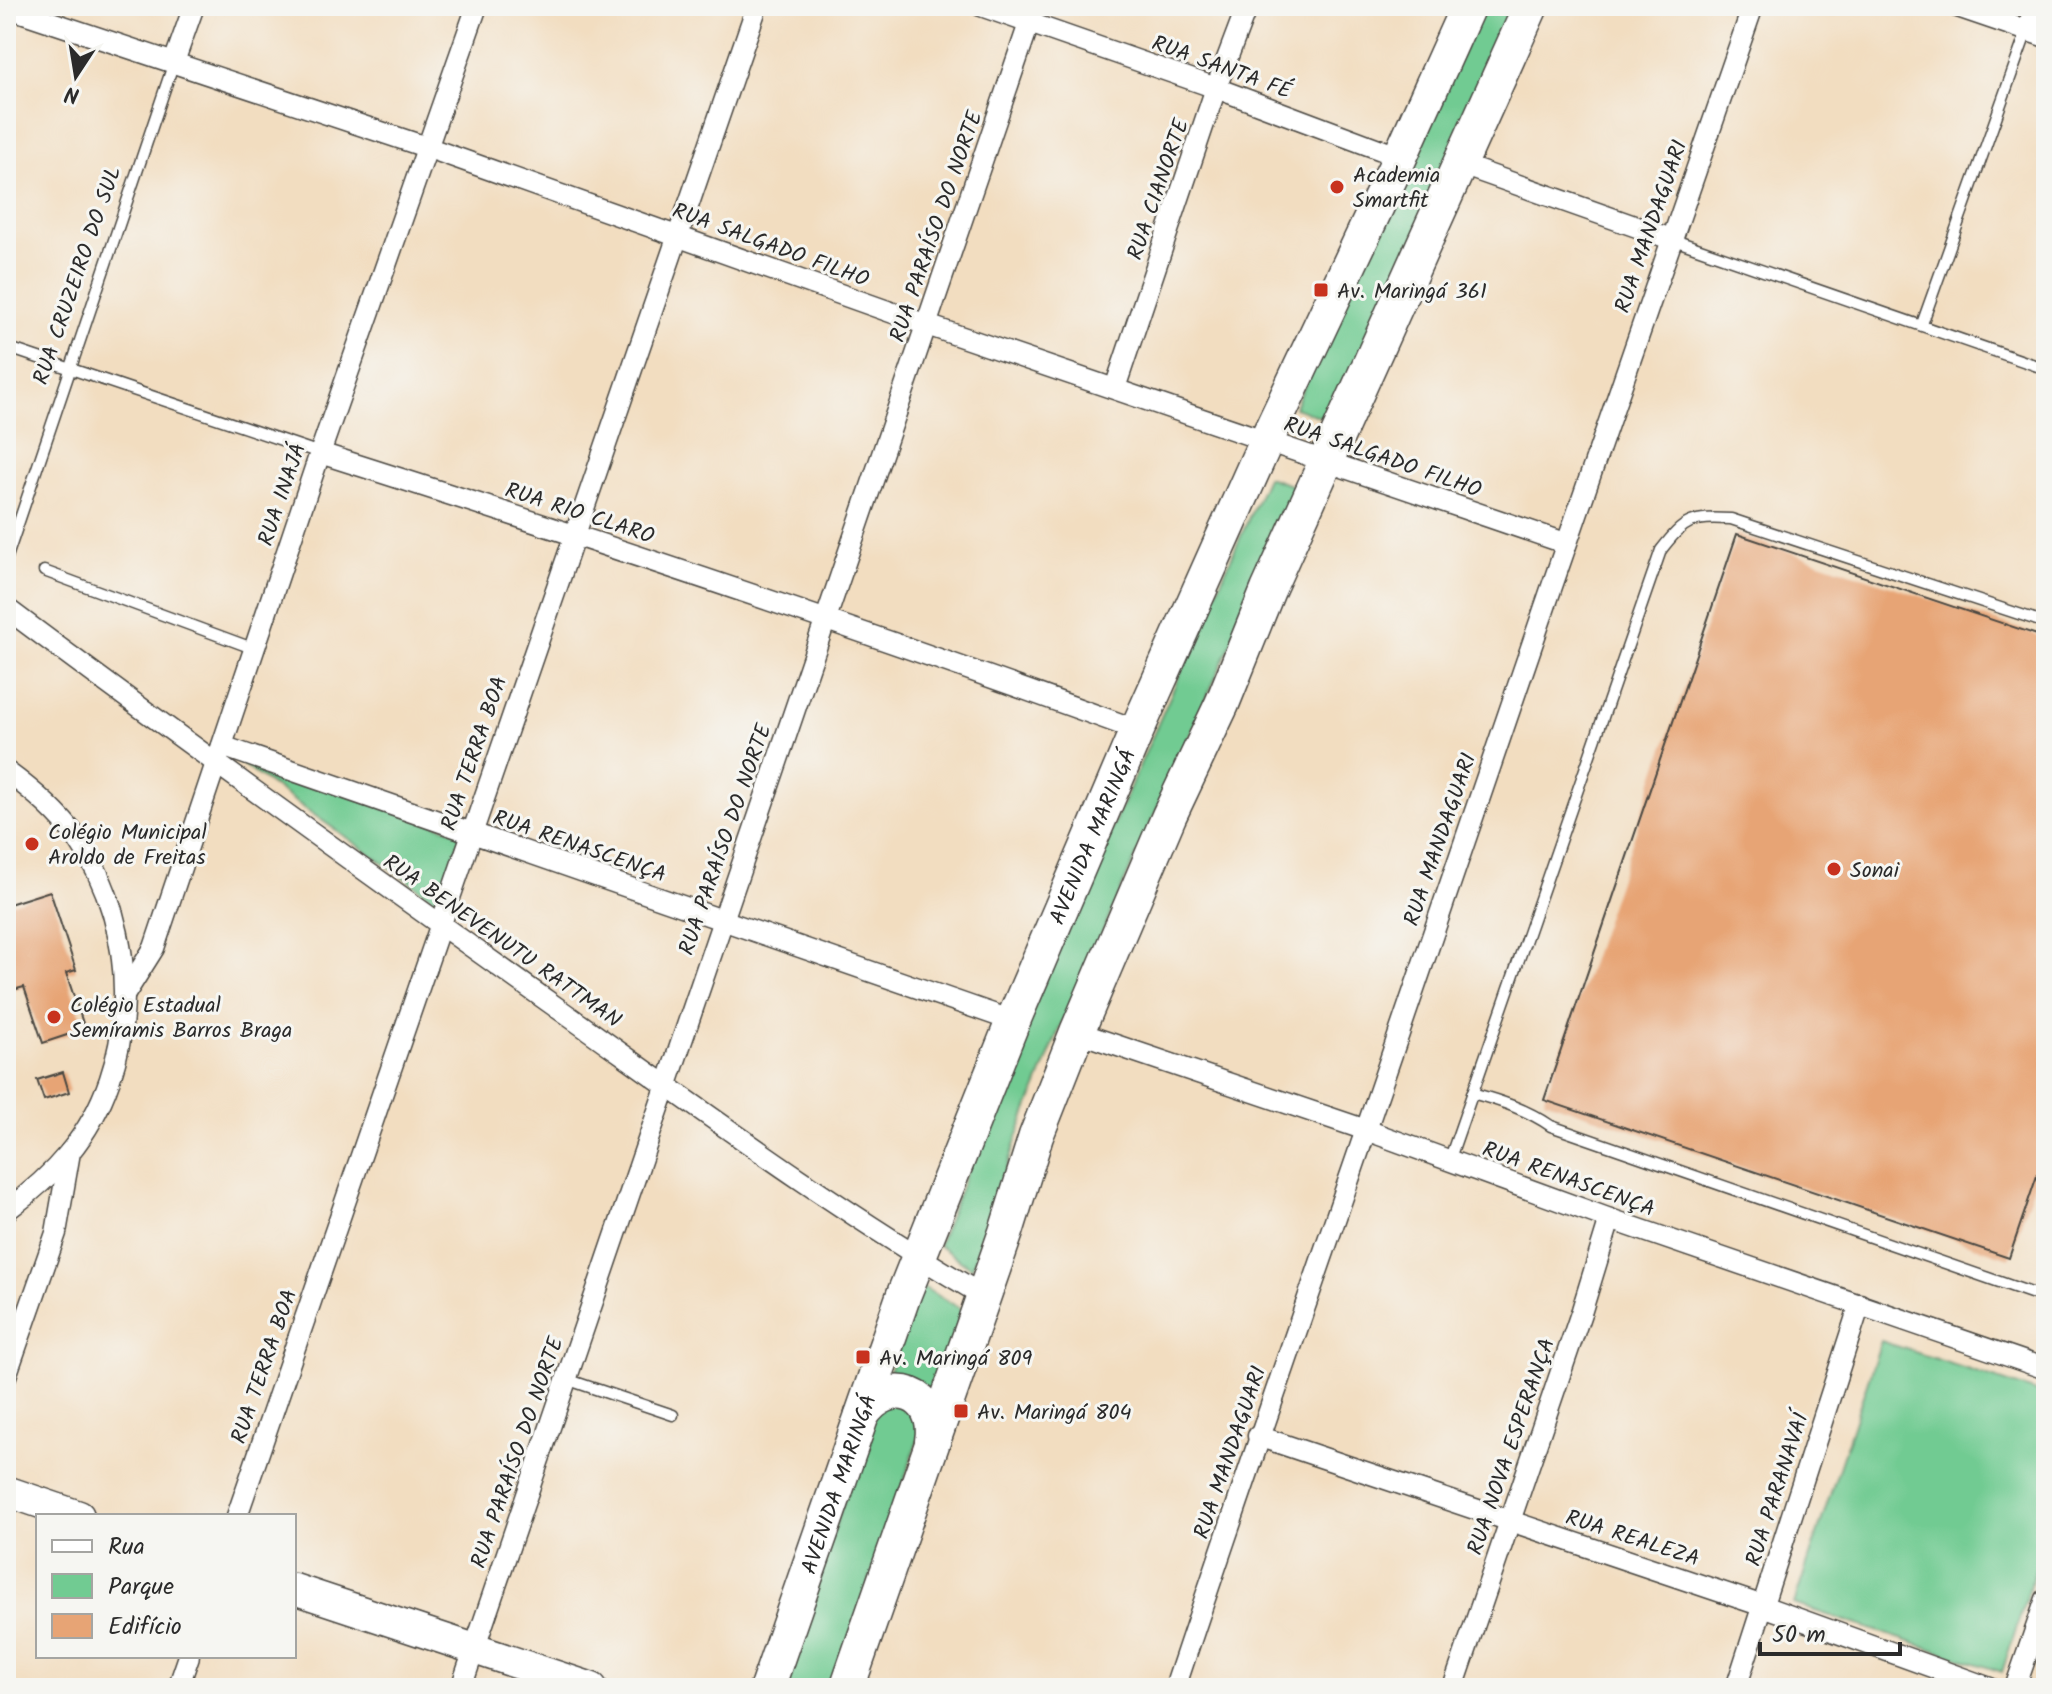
<svg xmlns="http://www.w3.org/2000/svg" width="2052" height="1694" font-family="Kalam,sans-serif">
  <style>
    .green { fill: #71cb92; stroke: #4e7b5e; stroke-width: 2 }
    .building { fill: #e7a475 }
    .lines { fill: none; stroke-linecap: round; stroke-linejoin: round }
    .lane-casing { stroke: #494641; stroke-width: 13 }
    .street-casing { stroke: #494641; stroke-width: 23 }
    .secondary-casing { stroke: #494641; stroke-width: 33 }
    .primary-casing { stroke: #494641; stroke-width: 37 }
    .lane { stroke: #fff; stroke-width: 10 }
    .street { stroke: #fff; stroke-width: 20 }
    .secondary { stroke: #fff; stroke-width: 30 }
    .primary { stroke: #fff; stroke-width: 34 }
    .poi-dot { fill: #c8321e; stroke: #f6f6f2; stroke-width: 3 }
    .labels { text-anchor: middle; stroke-width: 6; stroke-linejoin: round; paint-order: stroke }
    .street-label { font-size: 22px; fill: #2b2b2b; stroke: #f6f6f2 }
    .poi-label { font-size: 22px; fill: #2b2b2b; stroke: #f6f6f2; text-anchor: start }
  </style>
  <rect width="100%" height="100%" fill="#f6f6f2"/>
  <filter id="ink" filterUnits="userSpaceOnUse"><feTurbulence type="fractalNoise" baseFrequency=".0125" numOctaves="2"/><feDisplacementMap in="SourceGraphic" scale="16" xChannelSelector="R" yChannelSelector="G"/><feConvolveMatrix kernelMatrix="1 2 1 2 8 2 1 2 1" color-interpolation-filters="sRGB"/></filter>
  <filter id="wash" filterUnits="userSpaceOnUse"><feTurbulence type="fractalNoise" baseFrequency=".006" numOctaves="4" result="noise"/><feDisplacementMap in="SourceGraphic" scale="32" xChannelSelector="R" yChannelSelector="G"/><feGaussianBlur stdDeviation="1.8" result="paint"/><feColorMatrix in="noise" values="0 0 0 0 0 0 0 0 0 0 0 0 0 0 0 0 0 1.4 0 .05"/><feComposite in="paint" operator="in"/></filter>
  <g filter="url(#wash)">
    <rect width="100%" height="100%" fill="#f2ddc0"/>
    <g class="green">
      <path d="M1484 6H1521L1333 421 1294 408Z"/>
      <path d="M1267 477 1300 488 1061 1025 1020 1129 972 1268 938 1245 1032 1009Z"/>
      <path d="M226 753 462 833 437 901Z"/>
      <path d="M919 1285 963 1310 832 1688H779Z"/>
      <path d="M1881 1341 2046 1395V1537L2002 1672 1794 1604Z"/>
    </g>
    <g id="blocks">
      <g class="building">
        <path d="M1737 534 2046 638V1149L2009 1258 1544 1100Z"/>
        <path d="M50 891 76 970 66 973 85 1029 43 1043 24 987 13 990 6 968V905Z"/>
        <path d="M63 1072 69 1092 44 1100 37 1080Z"/>
      </g>
    </g>
  </g>
  <g filter="url(#ink)">
    <use href="#blocks" fill-opacity="0" stroke="#494641" stroke-width="2"/>
    <g class="lines">
      <g class="lane-casing">
        <g id="lane">
          <path d="M1671 239 2046 369"/>
          <path d="M1922 324 2027 31"/>
          <path d="M6 347 320 453"/>
          <path d="M6 560 174 62"/>
          <path d="M44 571 255 649"/>
          <path d="M1472 1093C1501 1101 1526 1109 1551 1126L2034 1294H2046"/>
          <path d="M1449 1161 1661 550C1685 519 1692 517 1731 519L2046 623"/>
          <path d="M566 1379 673 1415"/>
        </g>
      </g>
      <g class="street-casing">
        <g id="street">
          <path d="M981 6 1216 88 1400 157"/>
          <path d="M1955 6 2046 37"/>
          <path d="M6 7 429 148 927 325 1565 543"/>
          <path d="M2027 31 2035 6"/>
          <path d="M174 62 194 6"/>
          <path d="M1459 164 1671 239"/>
          <path d="M1115 388 1216 88 1247 6"/>
          <path d="M320 453C594 540 867 631 1137 730"/>
          <path d="M6 608C190 746 376 879 563 1012 701 1110 838 1211 984 1296"/>
          <path d="M222 746 1013 1021"/>
          <path d="M6 771C32 790 57 811 77 838 141 930 141 1066 69 1153 50 1176 29 1194 6 1211"/>
          <path d="M125 994 154 948 320 453 477 6"/>
          <path d="M1077 1032 1366 1130 1610 1219 2046 1369"/>
          <path d="M6 1376 56 1233 70 1152"/>
          <path d="M1258 1436 1763 1606 1990 1688"/>
          <path d="M237 1516 757 6"/>
          <path d="M178 1688 189 1656"/>
          <path d="M461 1688 1035 6"/>
          <path d="M1175 1688C1237 1501 1302 1316 1366 1130 1495 755 1621 380 1753 6"/>
          <path d="M1453 1688 1582 1310 1610 1219"/>
          <path d="M1736 1688 1860 1304"/>
          <path d="M2015 1688 2046 1599"/>
        </g>
      </g>
      <g class="secondary-casing">
        <g id="secondary">
          <path d="M6 1491 79 1516"/>
          <path d="M294 1589 592 1688"/>
        </g>
      </g>
      <g class="primary-casing">
        <g id="primary">
          <path d="M862 1415C889 1374 940 1393 932 1441"/>
          <path id="s1" d="M767 1688 904 1294 1013 1021 1137 730 1266 441 1400 157 1468 6"/>
          <path d="M847 1688 1006 1232 1036 1136 1077 1032 1169 816 1222 704 1268 590 1531 6"/>
        </g>
      </g>
      <use href="#lane" class="lane"/>
      <use href="#street" class="street"/>
      <use href="#secondary" class="secondary"/>
      <use href="#primary" class="primary"/>
    </g>
  </g>
  <g class="poi-dot">
    <circle cx="1337" cy="187" r="8"/>
    <rect x="1313" y="282" width="16" height="16" rx="4"/>
    <circle cx="32" cy="844" r="8"/>
    <circle cx="1834" cy="869" r="8"/>
    <circle cx="54" cy="1017" r="8"/>
    <rect x="855" y="1349" width="16" height="16" rx="4"/>
    <rect x="953" y="1403" width="16" height="16" rx="4"/>
  </g>
  <g class="labels">
    <g class="street-label">
      <text transform="translate(1222 66) rotate(20)" y="8">RUA SANTA FÉ</text>
      <text transform="translate(1157 189) rotate(-71)" y="8">RUA CIANORTE</text>
      <text transform="translate(935 226) rotate(-71)" y="8">RUA PARAÍSO DO NORTE</text>
      <text transform="translate(1650 226) rotate(-71)" y="8">RUA MANDAGUARI</text>
      <text transform="translate(771 244) rotate(20)" y="8">RUA SALGADO FILHO</text>
      <text transform="translate(76 275) rotate(-71)" y="8">RUA CRUZEIRO DO SUL</text>
      <text transform="translate(1383 456) rotate(19)" y="8">RUA SALGADO FILHO</text>
      <text transform="translate(281 494) rotate(-71)" y="8">RUA INAJÁ</text>
      <text transform="translate(580 512) rotate(18)" y="8">RUA RIO CLARO</text>
      <text transform="translate(473 753) rotate(-71)" y="8">RUA TERRA BOA</text>
      <text dy="8" stroke="none"><textPath href="#s1" startOffset="912">AVENIDA MARINGÁ</textPath></text>
      <text transform="translate(724 839) rotate(-71)" y="8">RUA PARAÍSO DO NORTE</text>
      <text transform="translate(1439 839) rotate(-71)" y="8">RUA MANDAGUARI</text>
      <text transform="translate(580 845) rotate(19)" y="8">RUA RENASCENÇA</text>
      <text transform="translate(503 940) rotate(35)" y="8">RUA BENEVENUTU RATTMAN</text>
      <text transform="translate(1569 1178) rotate(20)" y="8">RUA RENASCENÇA</text>
      <text transform="translate(263 1366) rotate(-71)" y="8">RUA TERRA BOA</text>
      <text transform="translate(1510 1446) rotate(-71)" y="8">RUA NOVA ESPERANÇA</text>
      <text transform="translate(516 1452) rotate(-71)" y="8">RUA PARAÍSO DO NORTE</text>
      <text transform="translate(1229 1452) rotate(-71)" y="8">RUA MANDAGUARI</text>
      <text dy="8" stroke="none"><textPath href="#s1" startOffset="216">AVENIDA MARINGÁ</textPath></text>
      <text transform="translate(1776 1489) rotate(-72)" y="8">RUA PARANAVAÍ</text>
      <text transform="translate(1633 1537) rotate(18)" y="8">RUA REALEZA</text>
    </g>
    <g class="poi-label">
      <text x="1353" y="182">Academia<tspan x="1353" dy="25">Smartfit</tspan></text>
      <text x="1337" y="298">Av. Maringá 361</text>
      <text x="48" y="839">Colégio Municipal<tspan x="48" dy="25">Aroldo de Freitas</tspan></text>
      <text x="1850" y="877">Sonai</text>
      <text x="70" y="1012">Colégio Estadual<tspan x="70" dy="25">Semíramis Barros Braga</tspan></text>
      <text x="879" y="1365">Av. Maringá 809</text>
      <text x="977" y="1419">Av. Maringá 804</text>
    </g>
  </g>
  <rect width="2052" height="1694" fill="none" stroke="#f6f6f2" stroke-width="32"/>
  <rect x="36" y="1514" width="260" height="144" fill="#f6f6f2" stroke="#a5a5a2" stroke-width="2"/>
  <rect x="52" y="1540" width="40" height="12" fill="#ffffff" stroke="#a5a5a2" stroke-width="2"/>
  <text x="108" y="1554" font-size="24" fill="#2b2b2b">Rua</text>
  <rect x="52" y="1574" width="40" height="24" fill="#71cb92" stroke="#a5a5a2" stroke-width="2"/>
  <text x="108" y="1594" font-size="24" fill="#2b2b2b">Parque</text>
  <rect x="52" y="1614" width="40" height="24" fill="#e7a475" stroke="#a5a5a2" stroke-width="2"/>
  <text x="108" y="1634" font-size="24" fill="#2b2b2b">Edifício</text>
  <g transform="translate(76 76) rotate(192)" stroke="#f6f6f2" stroke-width="6" paint-order="stroke">
  <path d="M0-6L14 30L0 20L-14 30Z" fill="#2b2b2b"/>
  <text y="-12" font-size="22" font-weight="bold" text-anchor="middle" fill="#2b2b2b">N</text>
  </g>
  <path d="M1760 1642v12h140v-12" fill="none" stroke="#2b2b2b" stroke-width="4"/>
  <text x="1772" y="1642" font-size="24" fill="#2b2b2b" stroke="#f6f6f2" stroke-width="6" paint-order="stroke">50 m</text>
</svg>
